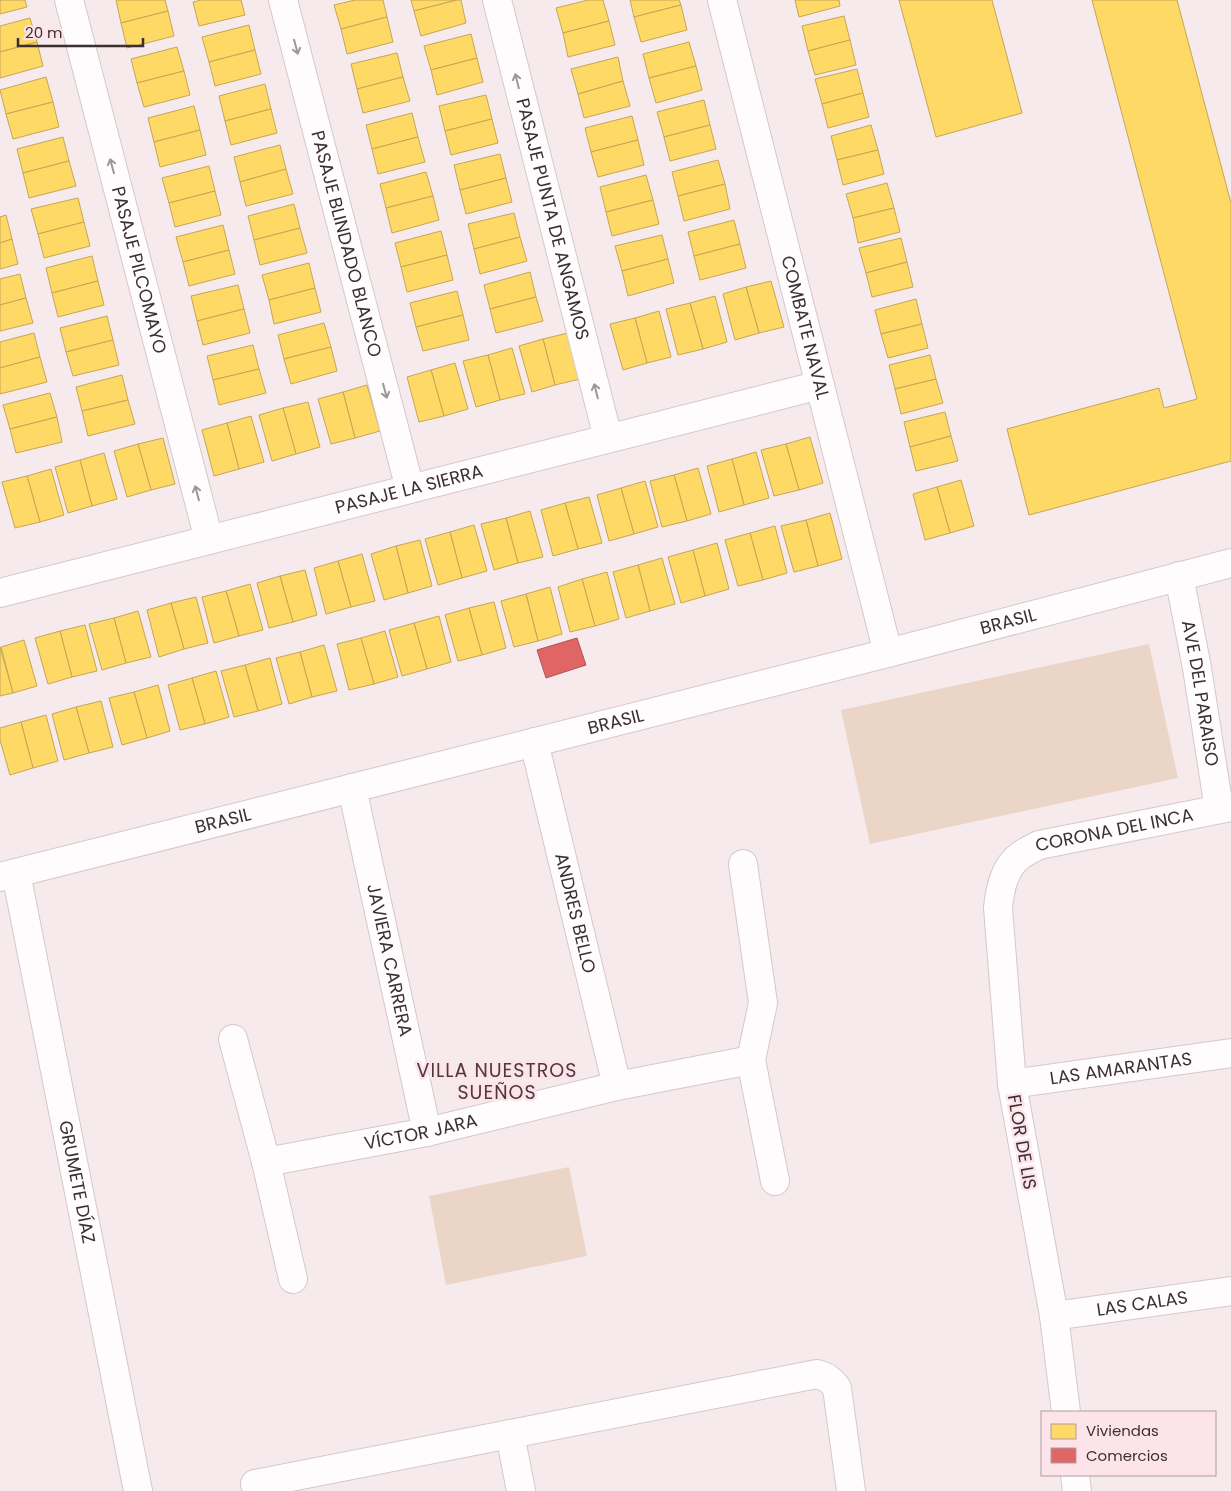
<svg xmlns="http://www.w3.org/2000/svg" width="1231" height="1491" font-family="Poppins,sans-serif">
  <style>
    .green { fill: #ead5c7 }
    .homes { fill: #ffd966; stroke: #c4a656 }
    .shops { fill: #e06666; stroke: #ae5656 }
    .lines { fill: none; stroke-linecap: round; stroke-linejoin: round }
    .minor-casing { stroke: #d4c8cb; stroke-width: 30 }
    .major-casing { stroke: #d4c8cb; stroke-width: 30 }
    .minor { stroke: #fefcfc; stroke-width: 28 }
    .major { stroke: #fefcfc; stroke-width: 28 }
    .oneway { stroke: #9c9697 }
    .labels { text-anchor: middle; stroke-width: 5; stroke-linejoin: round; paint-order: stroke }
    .street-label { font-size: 18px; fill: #3b2f32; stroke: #fde4ea }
    .neighbourhood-label { font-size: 19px; letter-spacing: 1px; fill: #51383e; stroke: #fde4ea }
  </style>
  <rect width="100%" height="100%" fill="#f7eaed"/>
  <g class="green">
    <path d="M1149 644 1178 778 870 844 841 710Z"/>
    <path d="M569 1167 587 1256 446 1285 429 1196Z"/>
  </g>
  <g class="homes">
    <path d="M0 0H25L27 7 0 14Z"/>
    <path d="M116 0H165L168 11 121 23Z"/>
    <path d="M201 0H241L245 15 199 26 193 2Z"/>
    <path d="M355 0H383L387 17 341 29 334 5Z"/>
    <path d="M411 0H457L414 11Z"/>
    <path d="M457 0H461L466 23 421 36 414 11Z"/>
    <path d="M588 0H603L609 21 563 33 556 8Z"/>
    <path d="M630 0H679L681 5 634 17Z"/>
    <path d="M795 0H839L840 6 799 17Z"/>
    <path d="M899 0H992L1022 113 936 137Z"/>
    <path d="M1092 0H1177L1231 203V461L1029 515 1007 429 1159 388 1164 408 1197 399Z"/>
    <path d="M681 5 687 30 641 42 634 17Z"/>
    <path d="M168 11 174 36 127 48 121 23Z"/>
    <path d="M844 16 850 40 808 51 802 26Z"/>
    <path d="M387 17 393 42 347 54 341 29Z"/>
    <path d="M30 18 37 42 0 52V26Z"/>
    <path d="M609 21 615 45 568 57 563 33Z"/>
    <path d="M249 25 255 50 209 62 202 37Z"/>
    <path d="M471 34 477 58 431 70 424 46Z"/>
    <path d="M850 40 856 65 815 75 808 51Z"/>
    <path d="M37 42 43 66 0 78V52Z"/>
    <path d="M689 42 696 66 649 78 643 54Z"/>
    <path d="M177 47 184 71 137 83 131 59Z"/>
    <path d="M255 50 261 74 215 86 209 62Z"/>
    <path d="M397 53 403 77 357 89 351 64Z"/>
    <path d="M618 57 623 81 578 94 571 69Z"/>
    <path d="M477 58 483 82 437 95 431 70Z"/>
    <path d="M696 66 702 90 656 103 649 78Z"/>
    <path d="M857 69 863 93 822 104 815 79Z"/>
    <path d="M184 71 190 95 144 107 137 83Z"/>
    <path d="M46 77 53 102 6 114 0 90Z"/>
    <path d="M403 77 410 101 363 113 357 89Z"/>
    <path d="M623 81 630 106 584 118 578 94Z"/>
    <path d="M265 84 271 109 225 121 219 96Z"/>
    <path d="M863 93 869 117 828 128 822 104Z"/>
    <path d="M486 95 492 119 445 131 439 106Z"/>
    <path d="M704 100 710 125 664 137 657 112Z"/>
    <path d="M53 102 59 127 13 139 6 114Z"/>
    <path d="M194 106 200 130 154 142 148 118Z"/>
    <path d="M271 109 277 133 231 145 225 121Z"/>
    <path d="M412 113 418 137 372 149 366 125Z"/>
    <path d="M632 116 638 140 591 152 585 128Z"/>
    <path d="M492 119 498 143 451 155 445 131Z"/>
    <path d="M710 125 716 149 670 161 664 137Z"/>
    <path d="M871 125 878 150 837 160 831 136Z"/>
    <path d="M200 130 206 155 160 167 154 142Z"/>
    <path d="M63 137 69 161 23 173 17 149Z"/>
    <path d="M418 137 425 162 378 174 372 149Z"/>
    <path d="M638 140 644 165 598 177 591 152Z"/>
    <path d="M280 145 286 169 240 182 234 157Z"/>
    <path d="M878 150 884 174 843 185 837 160Z"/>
    <path d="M500 154 506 178 460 190 454 165Z"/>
    <path d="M718 160 725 184 678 196 672 172Z"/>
    <path d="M69 161 76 186 29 198 23 173Z"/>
    <path d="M209 166 215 191 169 203 162 178Z"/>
    <path d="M286 169 293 194 246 206 240 182Z"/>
    <path d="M426 172 433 196 386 208 380 184Z"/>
    <path d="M646 175 653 200 606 212 600 187Z"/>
    <path d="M506 178 512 202 466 214 460 190Z"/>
    <path d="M887 183 894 208 853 218 846 194Z"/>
    <path d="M725 184 730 209 684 221 678 196Z"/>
    <path d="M215 191 221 215 175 227 169 203Z"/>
    <path d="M433 196 439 220 392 233 386 208Z"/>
    <path d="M78 198 84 222 38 234 31 209Z"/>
    <path d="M653 200 659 224 612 236 606 212Z"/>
    <path d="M294 204 300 228 254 240 248 216Z"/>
    <path d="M894 208 900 232 858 243 853 218Z"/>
    <path d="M514 213 520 237 474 249 468 224Z"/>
    <path d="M6 215 12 239 0 243V217Z"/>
    <path d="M734 220 740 244 694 256 688 232Z"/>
    <path d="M84 222 90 246 44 258 38 234Z"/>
    <path d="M223 225 229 250 183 262 176 237Z"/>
    <path d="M300 228 307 253 260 265 254 240Z"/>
    <path d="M441 231 447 255 401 267 395 243Z"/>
    <path d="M662 235 668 259 622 271 615 246Z"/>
    <path d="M520 237 527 261 480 274 474 249Z"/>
    <path d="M901 238 907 262 866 273 859 248Z"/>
    <path d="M12 239 18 264 0 269V243Z"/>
    <path d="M740 244 746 268 700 280 694 256Z"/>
    <path d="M229 250 235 274 189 286 183 262Z"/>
    <path d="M447 255 453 280 407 292 401 267Z"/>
    <path d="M92 256 98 281 52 293 46 268Z"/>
    <path d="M668 259 674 283 628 296 622 271Z"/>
    <path d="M907 262 913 287 872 297 866 273Z"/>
    <path d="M309 263 315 288 269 300 262 275Z"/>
    <path d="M530 272 536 297 490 309 484 285Z"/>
    <path d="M20 274 26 298 0 305V279Z"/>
    <path d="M98 281 104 305 58 317 52 293Z"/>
    <path d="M771 281 784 327 759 333 746 287Z"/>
    <path d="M238 285 244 309 197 321 191 296Z"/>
    <path d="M746 287 759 333 735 340 723 294Z"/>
    <path d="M315 288 321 312 274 324 269 300Z"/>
    <path d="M457 291 463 315 416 327 410 303Z"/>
    <path d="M715 296 727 342 703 349 690 303Z"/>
    <path d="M536 297 543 321 496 333 490 309Z"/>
    <path d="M26 298 33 323 0 331V305Z"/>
    <path d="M916 299 922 324 881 334 875 310Z"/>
    <path d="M690 303 703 349 678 355 666 309Z"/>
    <path d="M244 309 250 333 203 345 197 321Z"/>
    <path d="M659 311 671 357 647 363 635 318Z"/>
    <path d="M463 315 469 340 423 351 416 327Z"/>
    <path d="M107 316 113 340 66 352 60 328Z"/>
    <path d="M635 318 647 363 623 370 610 324Z"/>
    <path d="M324 323 331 347 284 359 278 335Z"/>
    <path d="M922 324 928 348 888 358 881 334Z"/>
    <path d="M34 333 40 357 0 368V342Z"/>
    <path d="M568 333 580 379 555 385 543 339Z"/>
    <path d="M543 339 555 385 532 392 519 346Z"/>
    <path d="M113 340 119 365 73 376 66 352Z"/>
    <path d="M253 345 259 369 213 380 207 356Z"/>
    <path d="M331 347 337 371 291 384 284 359Z"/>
    <path d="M512 348 525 394 500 400 488 355Z"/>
    <path d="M488 355 500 400 476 407 463 361Z"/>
    <path d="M930 355 936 379 895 389 889 365Z"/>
    <path d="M40 357 47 382 0 394V368Z"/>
    <path d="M455 363 468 409 444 416 431 370Z"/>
    <path d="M259 369 266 393 219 405 213 380Z"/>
    <path d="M431 370 444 416 419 422 407 377Z"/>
    <path d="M122 375 128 400 82 411 76 387Z"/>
    <path d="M936 379 943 403 901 414 895 389Z"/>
    <path d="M367 385 380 431 355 438 343 392Z"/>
    <path d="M343 392 355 438 331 444 318 399Z"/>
    <path d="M50 393 57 417 10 429 3 405Z"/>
    <path d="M128 400 135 424 88 436 82 411Z"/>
    <path d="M308 402 320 447 296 454 283 408Z"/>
    <path d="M283 408 296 454 272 461 259 415Z"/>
    <path d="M945 412 951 436 910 447 904 422Z"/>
    <path d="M251 416 264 462 239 469 227 423Z"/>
    <path d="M57 417 62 442 16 453 10 429Z"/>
    <path d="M227 423 239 469 214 476 202 430Z"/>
    <path d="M951 436 958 461 916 471 910 447Z"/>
    <path d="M810 437 823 483 799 490 786 444Z"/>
    <path d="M163 438 175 484 151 490 138 444Z"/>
    <path d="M138 444 151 490 127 497 114 451Z"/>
    <path d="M786 444 799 490 774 496 761 450Z"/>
    <path d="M756 452 769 498 744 505 732 459Z"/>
    <path d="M104 453 117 499 92 506 80 460Z"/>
    <path d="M732 459 744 505 719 512 707 466Z"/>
    <path d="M80 460 92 506 68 513 55 467Z"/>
    <path d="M698 468 711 514 687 521 674 475Z"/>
    <path d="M51 469 64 515 40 522 27 476Z"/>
    <path d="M674 475 687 521 662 527 650 481Z"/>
    <path d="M27 476 40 522 15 528 2 482Z"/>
    <path d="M961 480 974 526 950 533 937 487Z"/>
    <path d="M645 481 658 527 634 534 621 488Z"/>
    <path d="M937 487 950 533 925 540 913 494Z"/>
    <path d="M621 488 634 534 609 541 597 495Z"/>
    <path d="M589 497 602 543 578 549 565 503Z"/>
    <path d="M565 503 578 549 553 556 541 510Z"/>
    <path d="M530 511 543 557 518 563 506 518Z"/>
    <path d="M830 513 842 559 818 566 806 520Z"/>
    <path d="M506 518 518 563 494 570 481 524Z"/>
    <path d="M806 520 818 566 794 572 781 526Z"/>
    <path d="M474 525 487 571 462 578 450 532Z"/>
    <path d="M775 526 787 573 763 580 750 533Z"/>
    <path d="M450 532 462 578 438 585 425 539Z"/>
    <path d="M750 533 763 580 738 586 725 540Z"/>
    <path d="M420 540 432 586 408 593 396 546Z"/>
    <path d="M717 543 729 589 705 596 693 550Z"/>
    <path d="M396 546 408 593 384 600 371 554Z"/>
    <path d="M693 550 705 596 681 603 668 557Z"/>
    <path d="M362 554 375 601 351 607 338 561Z"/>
    <path d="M662 558 675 604 650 611 638 565Z"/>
    <path d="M338 561 351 607 326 614 314 568Z"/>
    <path d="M638 565 650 611 626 618 613 572Z"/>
    <path d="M305 570 317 615 293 622 280 576Z"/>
    <path d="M607 572 619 619 595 626 582 579Z"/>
    <path d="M280 576 293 622 269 628 257 583Z"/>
    <path d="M582 579 595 626 570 632 558 587Z"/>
    <path d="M250 584 263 630 239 636 226 591Z"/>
    <path d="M550 587 562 634 538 641 526 594Z"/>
    <path d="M226 591 239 636 214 643 202 597Z"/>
    <path d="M526 594 538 641 514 647 501 601Z"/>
    <path d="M196 597 208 643 184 649 171 603Z"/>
    <path d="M494 602 506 648 482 655 469 608Z"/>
    <path d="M171 603 184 649 159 657 147 610Z"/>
    <path d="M469 608 482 655 458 661 445 615Z"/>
    <path d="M138 611 151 657 126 663 114 618Z"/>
    <path d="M439 616 451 662 427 669 414 623Z"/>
    <path d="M114 618 126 663 102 670 89 624Z"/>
    <path d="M414 623 427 669 402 676 389 630Z"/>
    <path d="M85 625 97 671 72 677 60 631Z"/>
    <path d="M60 631 72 677 48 684 35 638Z"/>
    <path d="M385 631 398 677 374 684 361 638Z"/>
    <path d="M361 638 374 684 349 690 337 644Z"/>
    <path d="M24 640 37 686 13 693 1 647Z"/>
    <path d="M324 645 337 691 312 697 300 652Z"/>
    <path d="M0 647 13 693 0 696Z"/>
    <path d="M300 652 312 697 289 704 276 658Z"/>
    <path d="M270 658 282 704 258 711 245 665Z"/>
    <path d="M245 665 258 711 234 717 221 671Z"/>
    <path d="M216 671 229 717 205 724 192 678Z"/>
    <path d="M192 678 205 724 180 730 168 685Z"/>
    <path d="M158 685 170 731 147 738 134 692Z"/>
    <path d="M134 692 147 738 122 745 109 698Z"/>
    <path d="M101 701 113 747 89 753 76 707Z"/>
    <path d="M76 707 89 753 64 760 52 714Z"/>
    <path d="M46 715 58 761 33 768 21 722Z"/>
    <path d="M21 722 33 768 10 775 0 740V728Z"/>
  </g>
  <path class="shops" d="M577 638 586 665 546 678 537 650Z"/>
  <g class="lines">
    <g class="minor-casing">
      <g id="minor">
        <path id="s1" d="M69 0 209 540"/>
        <path id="s2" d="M283 0 410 489"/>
        <path id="s3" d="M497 0 608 438"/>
        <path id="s4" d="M722 0 888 653"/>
        <path id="s5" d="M1179 576 1197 668 1219 809"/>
        <path id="s6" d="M0 593 820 385"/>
        <path id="s7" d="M534 742 617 1086"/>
        <path id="s8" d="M352 788 427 1132"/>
        <path d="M743 864 763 1003 751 1060"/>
        <path id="s9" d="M16 873 138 1491"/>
        <path id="s10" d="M233 1039 266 1162 427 1132 617 1086 751 1060 775 1181"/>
        <path id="s11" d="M1012 1084 1231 1053"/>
        <path d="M266 1162 293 1279"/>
        <path id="s12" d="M1054 1316 1231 1291"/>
        <path id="s13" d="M1066 1412 1054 1316 1012 1084 998 908C1000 889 1004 867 1021 855 1027 851 1033 848 1039 845L1231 807"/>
        <path d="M510 1434 521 1491"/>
        <path d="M1075 1475 1077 1491"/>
        <path d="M255 1484 817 1374C827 1377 831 1380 837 1388L851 1491"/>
      </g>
    </g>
    <g class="major-casing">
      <g id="major">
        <path id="s14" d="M0 877 888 653 1231 563"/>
      </g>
    </g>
    <use href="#minor" class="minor"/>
    <use href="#major" class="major"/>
  </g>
  <defs><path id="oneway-shaft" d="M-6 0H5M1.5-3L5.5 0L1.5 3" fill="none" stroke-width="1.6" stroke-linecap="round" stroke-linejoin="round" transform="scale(1.25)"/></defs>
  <g class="oneway">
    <use href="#oneway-shaft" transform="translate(296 47) rotate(75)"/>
    <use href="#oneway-shaft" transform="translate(517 81) rotate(-104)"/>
    <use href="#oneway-shaft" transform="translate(112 166) rotate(-105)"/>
    <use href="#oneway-shaft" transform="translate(385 391) rotate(75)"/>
    <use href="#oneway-shaft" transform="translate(596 391) rotate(-104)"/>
    <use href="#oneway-shaft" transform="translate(197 493) rotate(-105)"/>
  </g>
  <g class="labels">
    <g class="street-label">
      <text dy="6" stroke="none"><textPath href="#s3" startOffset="226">PASAJE PUNTA DE ANGAMOS</textPath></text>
      <text dy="6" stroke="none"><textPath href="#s2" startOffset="252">PASAJE BLINDADO BLANCO</textPath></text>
      <text dy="6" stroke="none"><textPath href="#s1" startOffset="279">PASAJE PILCOMAYO</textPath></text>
      <text dy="6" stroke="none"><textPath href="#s4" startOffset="338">COMBATE NAVAL</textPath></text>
      <text dy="6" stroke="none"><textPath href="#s6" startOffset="422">PASAJE LA SIERRA</textPath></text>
      <text dy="6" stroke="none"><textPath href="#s14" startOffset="1040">BRASIL</textPath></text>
      <text dy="6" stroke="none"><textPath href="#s5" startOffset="119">AVE DEL PARAISO</textPath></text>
      <text dy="6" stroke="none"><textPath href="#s14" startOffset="635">BRASIL</textPath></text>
      <text dy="6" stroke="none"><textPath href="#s14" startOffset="230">BRASIL</textPath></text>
      <text dy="6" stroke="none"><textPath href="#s13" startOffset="666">CORONA DEL INCA</textPath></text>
      <text dy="6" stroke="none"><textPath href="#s7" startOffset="176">ANDRES BELLO</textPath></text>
      <text dy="6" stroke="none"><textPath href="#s8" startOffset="176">JAVIERA CARRERA</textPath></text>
      <text dy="6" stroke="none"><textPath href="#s11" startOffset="110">LAS AMARANTAS</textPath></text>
      <text dy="6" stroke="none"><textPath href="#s10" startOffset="285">VÍCTOR JARA</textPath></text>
      <text transform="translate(1022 1142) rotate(80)" y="6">FLOR DE LIS</text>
      <text dy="6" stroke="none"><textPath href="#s9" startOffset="315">GRUMETE DÍAZ</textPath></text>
      <text dy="6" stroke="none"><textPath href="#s12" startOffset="89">LAS CALAS</textPath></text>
    </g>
    <g class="neighbourhood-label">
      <text x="497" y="1077">VILLA NUESTROS<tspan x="497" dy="22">SUEÑOS</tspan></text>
    </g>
  </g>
  <rect x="1041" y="1411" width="175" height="65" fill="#fde4ea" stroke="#af9ca0"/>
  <rect x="1051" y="1424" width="25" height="15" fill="#ffd966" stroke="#af9ca0"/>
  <text x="1086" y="1436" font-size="15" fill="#3b2f32">Viviendas</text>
  <rect x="1051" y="1448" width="25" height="15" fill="#e06666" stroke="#af9ca0"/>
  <text x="1086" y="1461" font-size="15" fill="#3b2f32">Comercios</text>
  <path d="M18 38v8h125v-8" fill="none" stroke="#3b2f32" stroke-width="2.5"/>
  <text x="25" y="38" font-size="15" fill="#3b2f32" stroke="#fde4ea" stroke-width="4" paint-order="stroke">20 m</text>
</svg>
